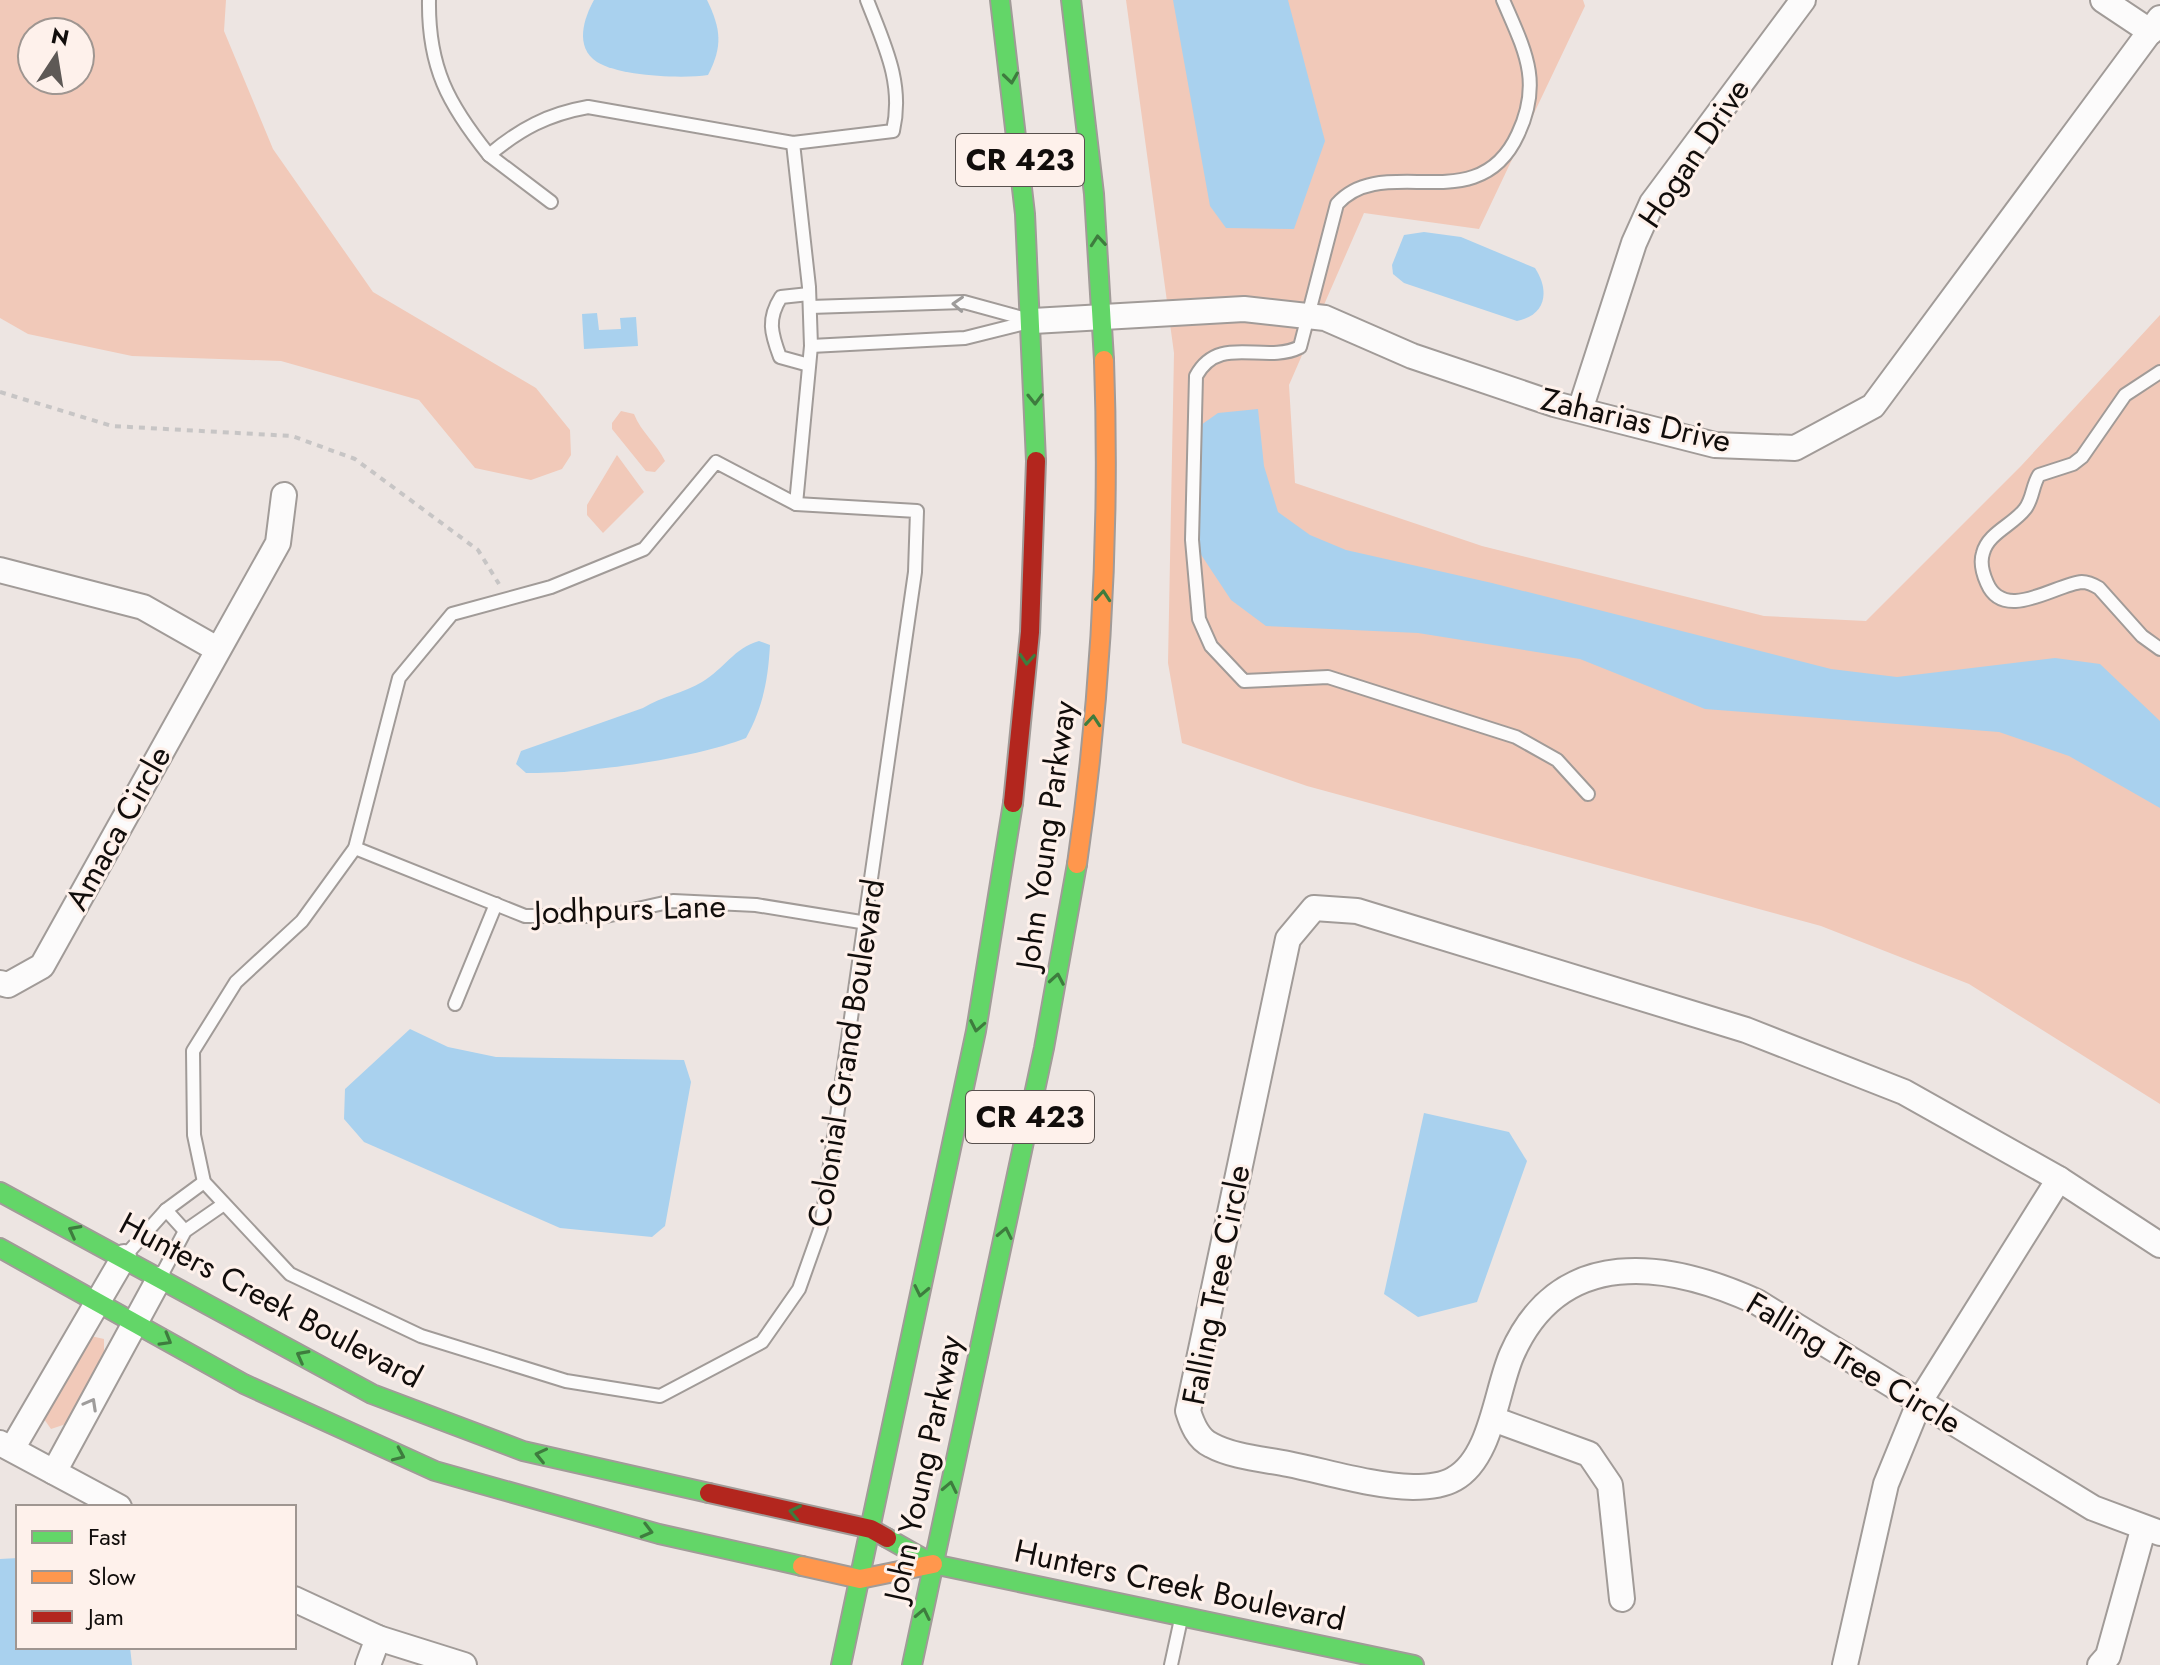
<svg xmlns="http://www.w3.org/2000/svg" width="2160" height="1665" font-family="Jost,sans-serif">
  <style>
    .green { fill: #f1c9b9; fill-rule: evenodd }
    .water { fill: #a9d1ee }
    .lines { fill: none; stroke-linecap: round; stroke-linejoin: round }
    .lane-casing { stroke: #a19b98; stroke-width: 16 }
    .street-casing { stroke: #a19b98; stroke-width: 28 }
    .fast-casing { stroke: #a19b98; stroke-width: 22 }
    .slow-casing { stroke: #a19b98; stroke-width: 22 }
    .jam-casing { stroke: #a19b98; stroke-width: 22 }
    .path { stroke: #c7c5c5; stroke-width: 4; stroke-dasharray: 6 6; stroke-linecap: butt }
    .lane { stroke: #fcfbfb; stroke-width: 12 }
    .street { stroke: #fcfbfb; stroke-width: 24 }
    .fast { stroke: #63d668; stroke-width: 18 }
    .slow { stroke: #ff974d; stroke-width: 18 }
    .jam { stroke: #b3261e; stroke-width: 18 }
    .oneway { stroke: #3e7c3e }
    .oneway2 { stroke: #9e9c9b }
    .labels { text-anchor: middle; stroke-width: 6; stroke-linejoin: round; paint-order: stroke }
    .shield { fill: #fef1eb; stroke: #58514e; stroke-width: 2 }
    .shield-label { font-size: 30px; font-weight: bold; fill: #110d0b }
    .street-label { font-size: 32px; fill: #110d0b; stroke: #fef1eb }
  </style>
  <rect width="100%" height="100%" fill="#ede5e2"/>
  <g class="green">
    <path d="M0 0H226L224 31 273 149 373 292 536 388 570 430 571 455 562 469 531 480 475 468 419 400 281 361 132 356 28 334 0 318ZM32 32H80V80H32Z"/>
    <path d="M1126 0H1583L1585 6 1479 229 1364 213 1289 385 1295 483 1482 546 1764 616 1866 621 2021 466 2160 315V1104L1969 984 1821 926 1307 786 1182 743 1168 663 1174 353Z"/>
    <path d="M621 411 634 414C641 432 656 443 665 461L655 472 646 471 612 429V423Z"/>
    <path d="M617 455 644 492 603 533 587 515V505Z"/>
    <path d="M91 1336 104 1339V1356L66 1424 51 1429 44 1419 48 1405Z"/>
  </g>
  <g class="water">
    <path d="M594 0H707C721 29 723 46 708 75 682 79 619 76 597 62 574 47 584 18 594 0Z"/>
    <path d="M1173 0H1288L1325 141 1294 229 1226 228 1210 206Z"/>
    <path d="M1424 232 1461 237 1535 268C1550 291 1546 315 1517 321L1404 283 1393 274 1392 265 1404 235Z"/>
    <path d="M597 313 599 330 621 329 620 318 636 317 638 346 584 349 582 314Z"/>
    <path d="M1258 409 1264 466 1278 512 1310 535 1346 550 1492 583 1831 669 1897 677 2055 658 2100 664 2160 721V808L2069 756 1999 732 1705 709 1580 659 1418 633 1266 626 1231 600 1194 544V481L1201 425 1218 413Z"/>
    <path d="M759 641 770 645C768 680 763 707 746 738 693 759 584 774 526 773L516 764 521 751 643 708C662 696 684 693 702 682 724 669 734 648 759 641Z"/>
    <path d="M410 1029 448 1047 496 1057 684 1060 691 1082 665 1226 652 1237 560 1228 364 1142 344 1119 345 1089Z"/>
    <path d="M1424 1113 1509 1132 1527 1161 1477 1302 1418 1317 1384 1294Z"/>
    <path d="M18 1558V1647H130L132 1665H0V1559Z"/>
  </g>
  <g class="lines">
    <g class="lane-casing">
      <g id="lane">
        <path d="M429 0C428 67 448 104 489 155 520 129 548 114 588 107L793 143 893 131C904 83 884 44 867 0"/>
        <path d="M1503 0C1524 49 1543 81 1518 134 1478 222 1384 151 1337 204L1300 347C1264 365 1219 333 1196 376L1192 540 1199 619 1211 646 1244 681 1328 677 1516 737 1557 760 1588 794"/>
        <path d="M793 143 809 287 811 346 796 504"/>
        <path d="M489 155 551 202"/>
        <path d="M810 307 964 302 1026 319"/>
        <path d="M811 346 965 338 1025 323"/>
        <path d="M809 365 780 357C771 333 767 319 781 297L809 294"/>
        <path d="M2160 372 2125 395 2082 457 2073 464 2039 475C2032 486 2033 499 2025 509 2013 525 1988 533 1983 553 1980 562 1983 574 1987 583 2004 623 2056 584 2082 582 2088 582 2094 585 2099 588L2142 636 2160 649"/>
        <path d="M716 462 796 504 917 511 915 572 821 1227 799 1289 762 1342 660 1396 566 1381 421 1336 290 1274 204 1182 194 1135 193 1051 236 982 302 921 355 848 399 678 452 614 551 587 644 549Z"/>
        <path d="M355 848 525 916H606L673 901 756 905 867 923"/>
        <path d="M455 1004 496 904"/>
        <path d="M166 1210 185 1231"/>
        <path d="M125 1256 166 1210 204 1182"/>
        <path d="M161 1276 185 1231 224 1204"/>
        <path d="M1171 1665 1181 1619"/>
      </g>
    </g>
    <g class="street-casing">
      <g id="street">
        <path d="M2103 0 2151 32"/>
        <path d="M1033 321 1244 309 1325 318 1412 356 1554 404 1715 445 1795 448 1873 406 2160 18"/>
        <path d="M1580 410 1634 243 1652 203 1803 0"/>
        <path d="M0 570 143 607 217 649"/>
        <path d="M0 983 8 985 42 966 278 543 284 495"/>
        <path d="M2160 1245 2059 1179 1904 1092 1746 1030 1357 911 1314 908 1288 939 1188 1411C1192 1424 1198 1439 1211 1445 1233 1457 1263 1459 1288 1464 1328 1472 1372 1486 1413 1487 1427 1487 1442 1486 1454 1479 1492 1458 1496 1390 1512 1354 1560 1245 1667 1261 1757 1302L2093 1508 2160 1533"/>
        <path d="M1493 1419 1589 1454 1610 1485 1622 1599"/>
        <path d="M0 1443 119 1507"/>
        <path d="M12 1449 124 1257"/>
        <path d="M54 1472 159 1279"/>
        <path d="M294 1599 378 1638 464 1665"/>
        <path d="M368 1665 378 1638"/>
        <path d="M1845 1665 1886 1484 1920 1401 2059 1179"/>
        <path d="M2100 1665 2108 1656 2143 1530"/>
      </g>
    </g>
    <g class="fast-casing">
      <g id="fast">
        <path d="M1000 0 1025 214 1036 461"/>
        <path d="M1071 0 1094 194 1104 360"/>
        <path d="M0 1192 372 1394 523 1451 709 1493"/>
        <path d="M0 1248 244 1384 435 1471 659 1534 802 1566"/>
        <path d="M887 1538 933 1564 1414 1665"/>
        <path d="M841 1665 976 1031 1013 803"/>
        <path d="M912 1665 1044 1048 1077 864"/>
      </g>
    </g>
    <g class="slow-casing">
      <g id="slow">
        <path d="M1077 864C1101 698 1110 528 1104 360"/>
        <path d="M802 1566 860 1579 933 1564"/>
      </g>
    </g>
    <g class="jam-casing">
      <g id="jam">
        <path d="M1013 803 1030 632 1036 461"/>
        <path d="M709 1493 871 1529 887 1538"/>
      </g>
    </g>
    <path class="path" d="M0 392 112 426 292 436 355 459 478 550 499 584"/>
    <use href="#lane" class="lane"/>
    <use href="#street" class="street"/>
    <use href="#fast" class="fast"/>
    <use href="#slow" class="slow"/>
    <use href="#jam" class="jam"/>
  </g>
  <defs><path id="oneway-chevron" d="M-2-3.5L2.5 0L-2 3.5" fill="none" stroke-width="1.6" stroke-linecap="round" stroke-linejoin="round" transform="scale(2)"/></defs>
  <g class="oneway">
    <use href="#oneway-chevron" transform="translate(1011 78) rotate(82)"/>
    <use href="#oneway-chevron" transform="translate(1098 241) rotate(-95)"/>
    <use href="#oneway-chevron" transform="translate(1035 399) rotate(89)"/>
    <use href="#oneway-chevron" transform="translate(1103 596) rotate(-85)"/>
    <use href="#oneway-chevron" transform="translate(1027 659) rotate(94)"/>
    <use href="#oneway-chevron" transform="translate(1093 721) rotate(-85)"/>
    <use href="#oneway-chevron" transform="translate(1057 979) rotate(-80)"/>
    <use href="#oneway-chevron" transform="translate(977 1026) rotate(101)"/>
    <use href="#oneway-chevron" transform="translate(74 1231) rotate(-152)"/>
    <use href="#oneway-chevron" transform="translate(1005 1233) rotate(-78)"/>
    <use href="#oneway-chevron" transform="translate(921 1291) rotate(102)"/>
    <use href="#oneway-chevron" transform="translate(166 1340) rotate(30)"/>
    <use href="#oneway-chevron" transform="translate(302 1356) rotate(-152)"/>
    <use href="#oneway-chevron" transform="translate(399 1455) rotate(24)"/>
    <use href="#oneway-chevron" transform="translate(541 1455) rotate(-167)"/>
    <use href="#oneway-chevron" transform="translate(950 1487) rotate(-78)"/>
    <use href="#oneway-chevron" transform="translate(795 1512) rotate(-168)"/>
    <use href="#oneway-chevron" transform="translate(647 1531) rotate(15)"/>
    <use href="#oneway-chevron" transform="translate(923 1614) rotate(-78)"/>
  </g>
  <g class="oneway2">
    <use href="#oneway-chevron" transform="translate(958 304) rotate(-177)"/>
    <use href="#oneway-chevron" transform="translate(91 1404) rotate(-61)"/>
  </g>
  <g class="labels">
    <g class="shield">
      <rect x="956" y="134" width="128" height="52" rx="6"/>
      <rect x="966" y="1091" width="128" height="52" rx="6"/>
    </g>
    <g class="shield-label">
      <text x="1020" y="170">CR 423</text>
      <text x="1030" y="1127">CR 423</text>
    </g>
    <g class="street-label">
      <text transform="translate(1694 153) rotate(-56)" y="11">Hogan Drive</text>
      <text transform="translate(1636 420) rotate(13)" y="11">Zaharias Drive</text>
      <text transform="translate(118 828) rotate(-61)" y="11">Amaca Circle</text>
      <text transform="translate(1046 835) rotate(-82)" y="11">John Young Parkway</text>
      <text transform="translate(630 909) rotate(-2)" y="11">Jodhpurs Lane</text>
      <text transform="translate(846 1053) rotate(-81)" y="11">Colonial Grand Boulevard</text>
      <text transform="translate(1216 1285) rotate(-79)" y="11">Falling Tree Circle</text>
      <text transform="translate(271 1300) rotate(28)" y="11">Hunters Creek Boulevard</text>
      <text transform="translate(1854 1363) rotate(31)" y="11">Falling Tree Circle</text>
      <text transform="translate(923 1468) rotate(-78)" y="11">John Young Parkway</text>
      <text transform="translate(1180 1585) rotate(12)" y="11">Hunters Creek Boulevard</text>
    </g>
  </g>
  <rect x="16" y="1505" width="280" height="144" fill="#fef1eb" stroke="#9f9691" stroke-width="2"/>
  <rect x="32" y="1531" width="40" height="12" fill="#63d668" stroke="#9f9691" stroke-width="2"/>
  <text x="88" y="1545" font-size="24" fill="#110d0b">Fast</text>
  <rect x="32" y="1571" width="40" height="12" fill="#ff974d" stroke="#9f9691" stroke-width="2"/>
  <text x="88" y="1585" font-size="24" fill="#110d0b">Slow</text>
  <rect x="32" y="1611" width="40" height="12" fill="#b3261e" stroke="#9f9691" stroke-width="2"/>
  <text x="88" y="1625" font-size="24" fill="#110d0b">Jam</text>
  <g transform="translate(56 56) rotate(12)"><circle r="38" fill="#fef1eb" stroke="#9f9691" stroke-width="2"/>
  <path d="M0-6L14 30L0 20L-14 30Z" fill="#5e5956"/>
  <text y="-12" font-size="22" font-weight="bold" text-anchor="middle" fill="#110d0b">N</text>
  </g>
</svg>
